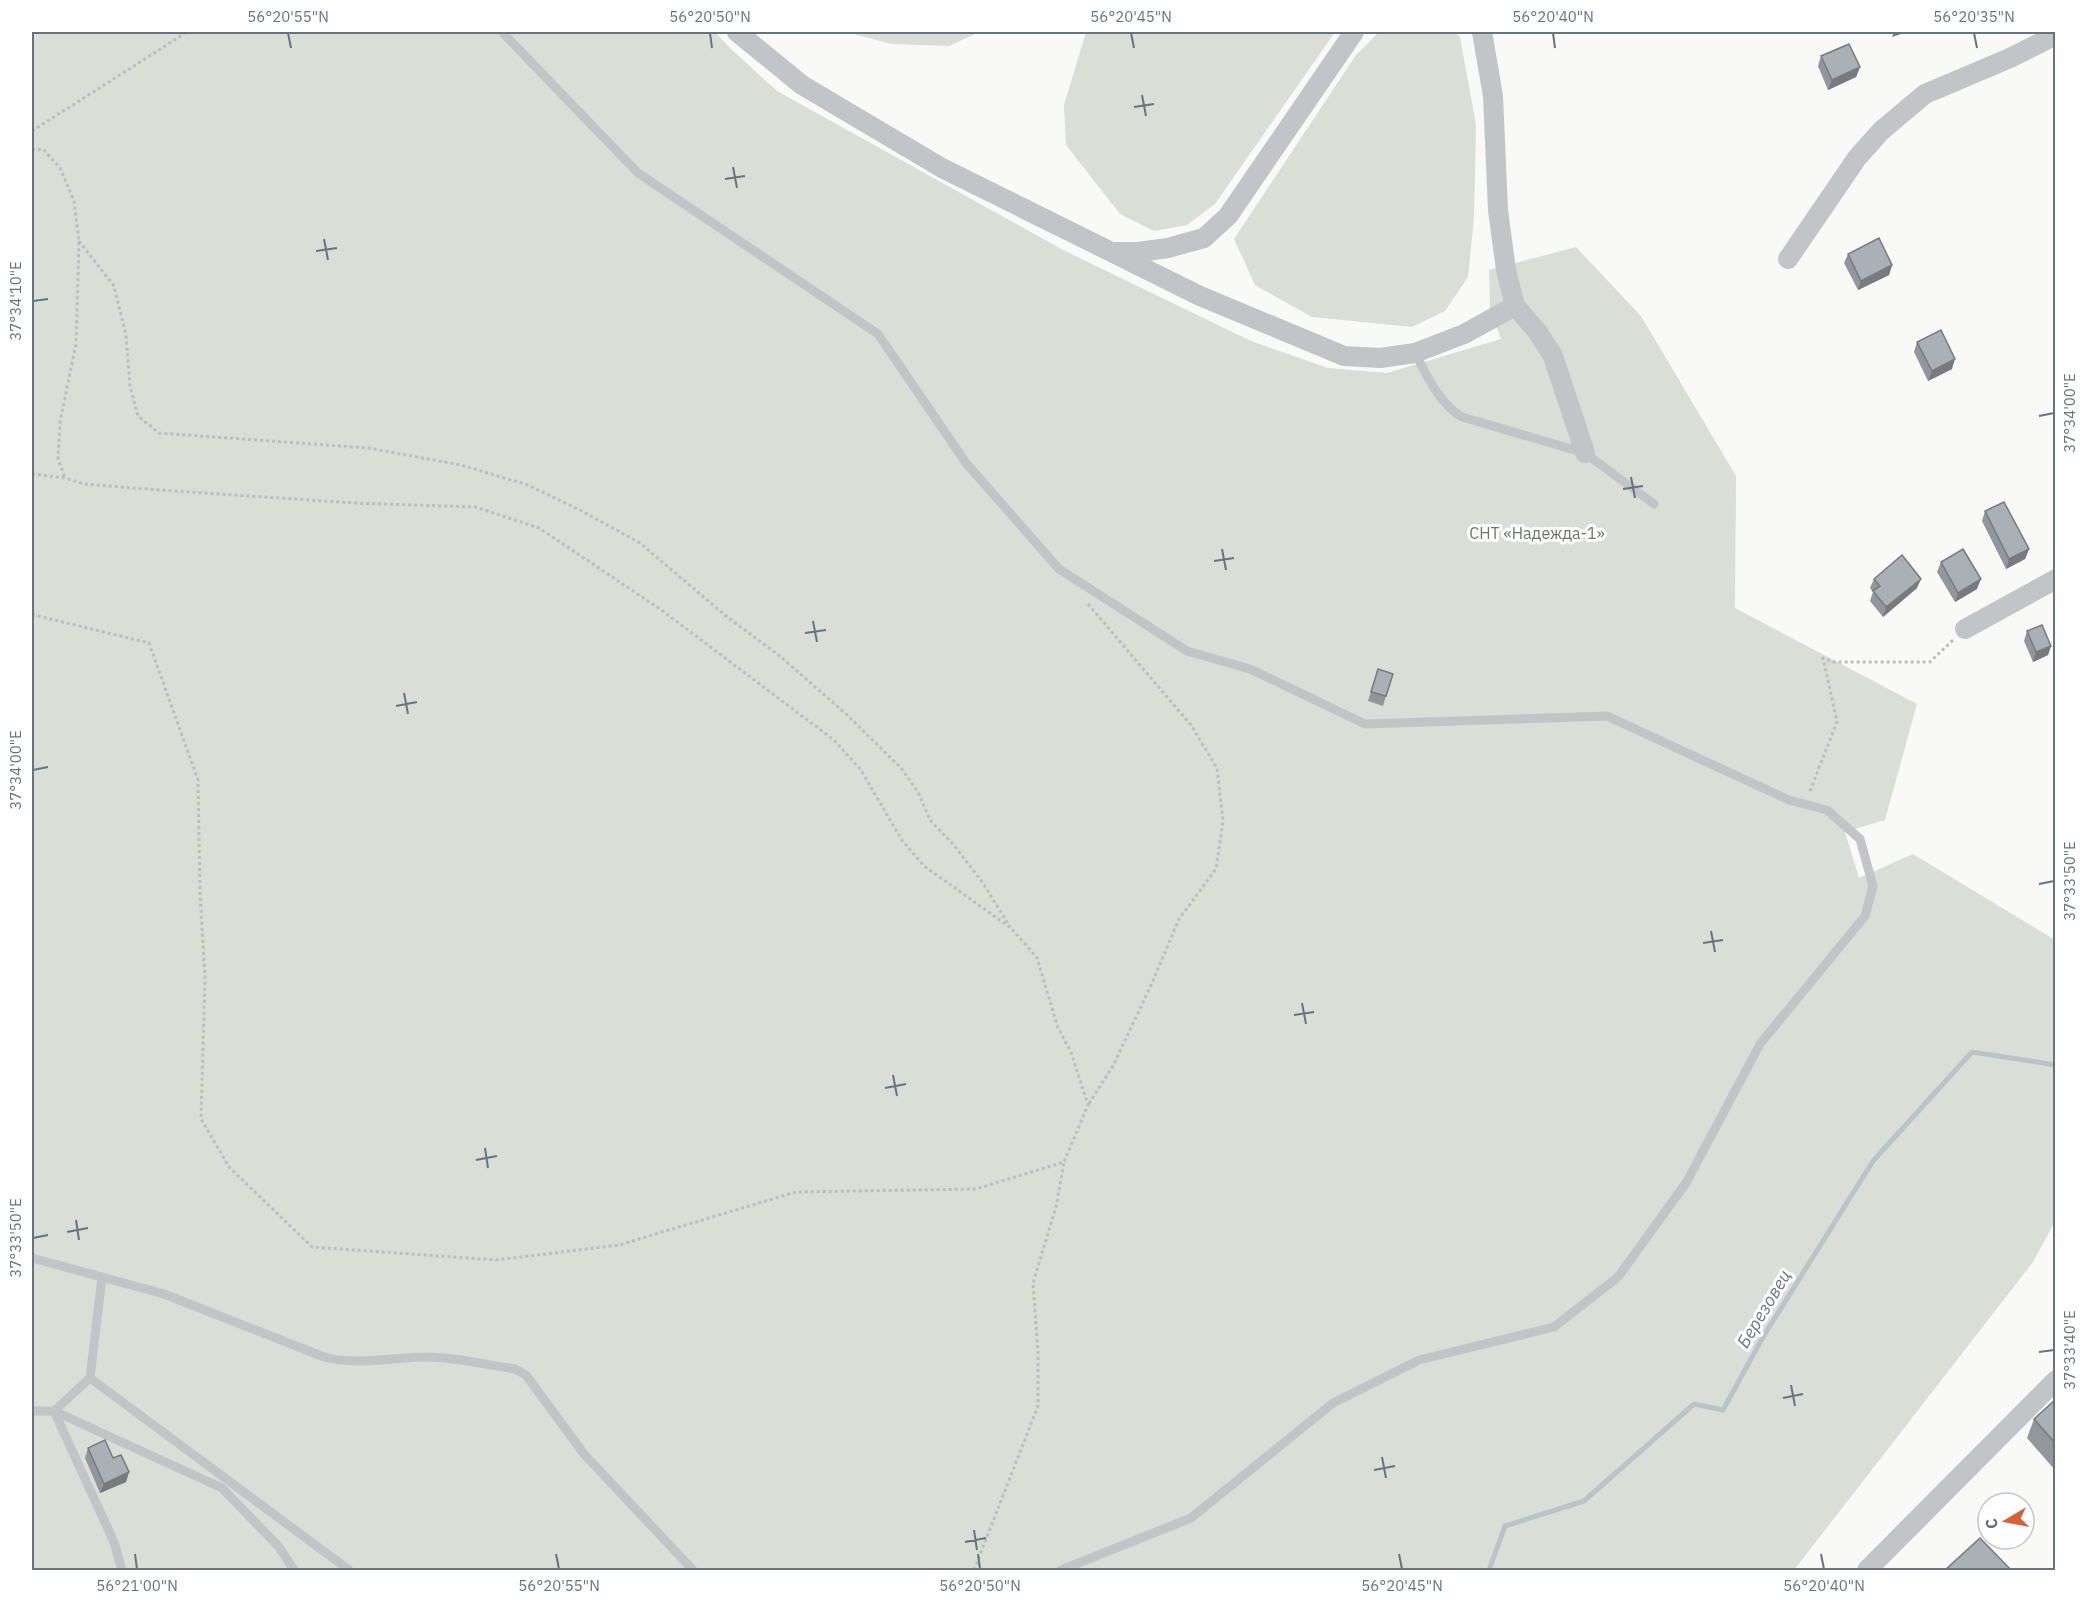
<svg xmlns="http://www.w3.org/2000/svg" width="2087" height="1602" font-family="'IBM Plex Sans',sans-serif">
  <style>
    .green { fill: #d9ded7 }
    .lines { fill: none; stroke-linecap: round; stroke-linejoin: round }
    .stream { stroke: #bac4c8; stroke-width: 5 }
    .path { stroke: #bbbec0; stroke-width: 3; stroke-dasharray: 3 3; stroke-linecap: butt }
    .service { stroke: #c1c5c8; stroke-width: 9 }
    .minor { stroke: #c1c5c8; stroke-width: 20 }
    .wall { fill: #91979d }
    .shaded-wall { fill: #767b7f }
    .building { fill: #a9b0b6; stroke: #767b7f; stroke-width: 1.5 }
    .ticks { fill: none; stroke: #667480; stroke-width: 2 }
    .labels { text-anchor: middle; stroke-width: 6; stroke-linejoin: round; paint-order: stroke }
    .park-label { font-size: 16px; fill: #687865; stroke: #fff }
    .water-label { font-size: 18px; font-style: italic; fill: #677981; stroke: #fff }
    .neatline { fill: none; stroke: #667480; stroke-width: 2 }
    .ticks-label { font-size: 15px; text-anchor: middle; fill: #667480 }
  </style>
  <rect width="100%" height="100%" fill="#f9f9f7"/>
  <g class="green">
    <path d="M32 32H715L731 49 777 91 1063 250 1251 341 1328 368 1387 373 1501 339 1490 309 1489 270 1576 247 1641 316 1736 476 1735 608 1917 704 1885 820 1845 832 1859 878 1913 854 2055 940V1221L2033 1262 1794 1570H32Z"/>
    <path d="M847 32H979L949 46 891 44Z"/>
    <path d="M1086 32H1335L1215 204 1187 225 1154 231 1120 214 1066 145 1064 105Z"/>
    <path d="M1379 32H1456L1460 37 1476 125 1474 218 1468 277 1445 311 1412 327 1312 317 1255 285 1234 239 1356 55Z"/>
  </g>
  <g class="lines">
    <path class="stream" d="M1489 1570 1505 1526 1584 1501 1694 1404 1723 1410 1763 1337 1873 1161 1972 1052 2056 1065"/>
    <g class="path">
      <path d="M32 131 187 32"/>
      <path d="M32 150 43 149 60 168 74 201 79 241 76 344 60 422 58 459 65 478"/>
      <path d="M79 241 114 286 126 335 130 386 138 416 159 433 368 448 461 465 528 485 580 510 640 543 726 616 781 657 846 714 901 768 918 792 930 820 953 844 983 883 1010 927"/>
      <path d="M32 474 65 478 84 484 159 490 354 503 475 507 539 528 660 609 834 740 861 770 901 839 924 866 1011 928 1037 958 1058 1028 1071 1052 1088 1105 1064 1162 976 1189 796 1192 619 1245 496 1260 312 1247 229 1167 201 1119 205 977 200 893 198 780 149 643 34 615 32 611"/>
      <path d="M1088 604 1191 725 1217 768 1223 821 1216 869 1179 919 1152 983 1113 1066 1088 1105"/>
      <path d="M1810 791 1837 722 1823 658 1834 662H1930L1953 640"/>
      <path d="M974 1570 1038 1406V1353L1033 1283 1056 1207 1064 1162"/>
    </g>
    <g class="service">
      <path d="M502 32 638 173 878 334 966 463 1059 569 1187 651 1250 669 1365 724 1607 716 1789 800 1827 810 1860 839 1873 886 1865 916 1760 1044 1686 1183 1618 1277 1554 1327 1419 1360 1333 1403 1191 1518 1061 1570"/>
      <path d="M1415 353C1426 374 1440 405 1462 417L1585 453 1654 504"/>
      <path d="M32 1258 164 1294 324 1357C358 1366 392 1357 427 1357 453 1357 488 1365 515 1369L526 1375 584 1454 693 1570"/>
      <path d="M102 1277 90 1378 54 1411 222 1488 279 1547 294 1570"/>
      <path d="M90 1378 349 1570"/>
      <path d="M32 1411H54L114 1542 122 1570"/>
    </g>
    <g class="minor">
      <path d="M737 32 802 85 942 168 1200 296 1344 356 1380 358 1415 353 1464 334 1515 306"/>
      <path d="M1482 32 1493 96 1498 210 1506 270 1515 306 1537 331 1553 356 1585 453"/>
      <path d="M1116 252H1138L1168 248 1204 238 1228 216 1354 32"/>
      <path d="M1788 259 1857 158 1881 131 1925 94 2010 58 2056 35"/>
      <path d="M1965 629 2056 579"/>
      <path d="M1867 1570 2056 1380"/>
    </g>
  </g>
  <g class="wall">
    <path d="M1821 56 1860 67 1856 77 1828 90 1818 66Z"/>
    <path d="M1848 254 1892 265 1889 275 1858 290 1844 263Z"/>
    <path d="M1917 342 1952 369 1928 381 1914 352Z"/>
    <path d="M1985 511 2029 549 2025 559 2006 569 1982 521Z"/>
    <path d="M1941 562 1977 589 1955 602 1937 572Z"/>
    <path d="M1874 579 1917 588 1883 617 1870 601 1873 592 1870 588Z"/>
    <path d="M2027 631 2051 646 2048 655 2033 662 2024 641Z"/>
    <path d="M1378 669 1386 696 1383 706 1368 701Z"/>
    <path d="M2055 1400V1470L2027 1438 2034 1419Z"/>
    <path d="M88 1448 113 1458 129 1472 126 1482 100 1493 85 1458Z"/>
  </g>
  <g class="shaded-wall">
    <path d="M1894 32H1907L1892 37Z"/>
    <path d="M1860 67 1856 77 1828 90 1832 80Z"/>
    <path d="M1892 265 1889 275 1858 290 1861 281Z"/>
    <path d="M1955 359 1952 369 1928 381 1932 371Z"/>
    <path d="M2029 549 2025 559 2006 569 2009 559Z"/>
    <path d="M1921 579 1917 588 1883 617 1886 607Z"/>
    <path d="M1981 579 1977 589 1955 602 1958 593Z"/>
    <path d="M2051 646 2048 655 2033 662 2036 652Z"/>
    <path d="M129 1472 126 1482 100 1493 104 1484Z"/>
  </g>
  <g class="building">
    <path d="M1849 44 1860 67 1832 80 1821 56Z"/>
    <path d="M1879 238 1892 265 1861 281 1848 254Z"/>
    <path d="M1941 330 1955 359 1932 371 1917 342Z"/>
    <path d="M2004 502 2029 549 2009 559 1985 511Z"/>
    <path d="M1963 549 1981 579 1958 593 1941 562Z"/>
    <path d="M1902 555 1921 579 1886 607 1873 591 1880 586 1874 579Z"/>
    <path d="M2042 625 2051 646 2036 652 2027 631Z"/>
    <path d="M1378 669 1393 674 1386 696 1371 692Z"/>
    <path d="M2055 1400V1443L2034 1419Z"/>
    <path d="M105 1440 113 1458 121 1455 129 1472 104 1484 88 1448Z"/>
    <path d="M1980 1538 2011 1570H1945Z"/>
  </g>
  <path class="ticks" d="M288 33 291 48M710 33 712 48M1131 33 1134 48M1553 33 1555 48M1974 33 1977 48M1142 95 1146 116M1134 107 1154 104M733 167 737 188M725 179 745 176M324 239 328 260M316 251 337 248M33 301 48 299M2039 416 2054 413M1631 477 1635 498M1623 489 1643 486M1222 549 1226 570M1214 561 1234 558M813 621 817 642M805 633 826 630M404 693 408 714M396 706 417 702M33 770 48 767M2039 884 2054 881M1711 931 1715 952M1703 943 1723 940M1302 1003 1306 1024M1294 1015 1314 1012M893 1075 897 1096M885 1088 906 1084M485 1148 488 1168M476 1160 497 1156M76 1220 79 1240M67 1232 88 1228M33 1238 48 1235M2039 1352 2054 1350M1791 1385 1795 1406M1783 1398 1803 1394M1382 1457 1386 1478M1374 1470 1395 1466M974 1530 977 1550M965 1542 986 1538M135 1554 137 1569M556 1554 559 1569M978 1554 980 1569M1399 1554 1402 1569M1821 1554 1824 1569"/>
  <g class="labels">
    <g class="park-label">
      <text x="1537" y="539">СНТ «Надежда-1»</text>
    </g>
    <g class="water-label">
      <text transform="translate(1764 1309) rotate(-59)" y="6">Березовец</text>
    </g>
  </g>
  <rect width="2087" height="1602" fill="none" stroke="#ffffff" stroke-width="66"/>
  <g transform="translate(2006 1521) rotate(260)"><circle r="28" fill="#ffffff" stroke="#c2c7cc" stroke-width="1.5"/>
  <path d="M0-4.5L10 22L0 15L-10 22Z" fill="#d6613b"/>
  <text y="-9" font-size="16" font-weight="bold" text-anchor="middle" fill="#667480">С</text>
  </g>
  <rect x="33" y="33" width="2021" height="1536" class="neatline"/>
  <g class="ticks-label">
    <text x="288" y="22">56°20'55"N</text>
    <text x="710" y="22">56°20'50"N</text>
    <text x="1131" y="22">56°20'45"N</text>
    <text x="1553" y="22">56°20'40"N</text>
    <text x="1974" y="22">56°20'35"N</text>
    <text transform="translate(16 301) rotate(-90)" y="5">37°34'10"E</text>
    <text transform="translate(2070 413) rotate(-90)" y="5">37°34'00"E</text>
    <text transform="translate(16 770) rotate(-90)" y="5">37°34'00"E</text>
    <text transform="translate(2070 881) rotate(-90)" y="5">37°33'50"E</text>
    <text transform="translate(16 1238) rotate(-90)" y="5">37°33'50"E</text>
    <text transform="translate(2070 1350) rotate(-90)" y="5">37°33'40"E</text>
    <text x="137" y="1591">56°21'00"N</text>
    <text x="559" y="1591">56°20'55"N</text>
    <text x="980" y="1591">56°20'50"N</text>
    <text x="1402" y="1591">56°20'45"N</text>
    <text x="1824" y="1591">56°20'40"N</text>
  </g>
</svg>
